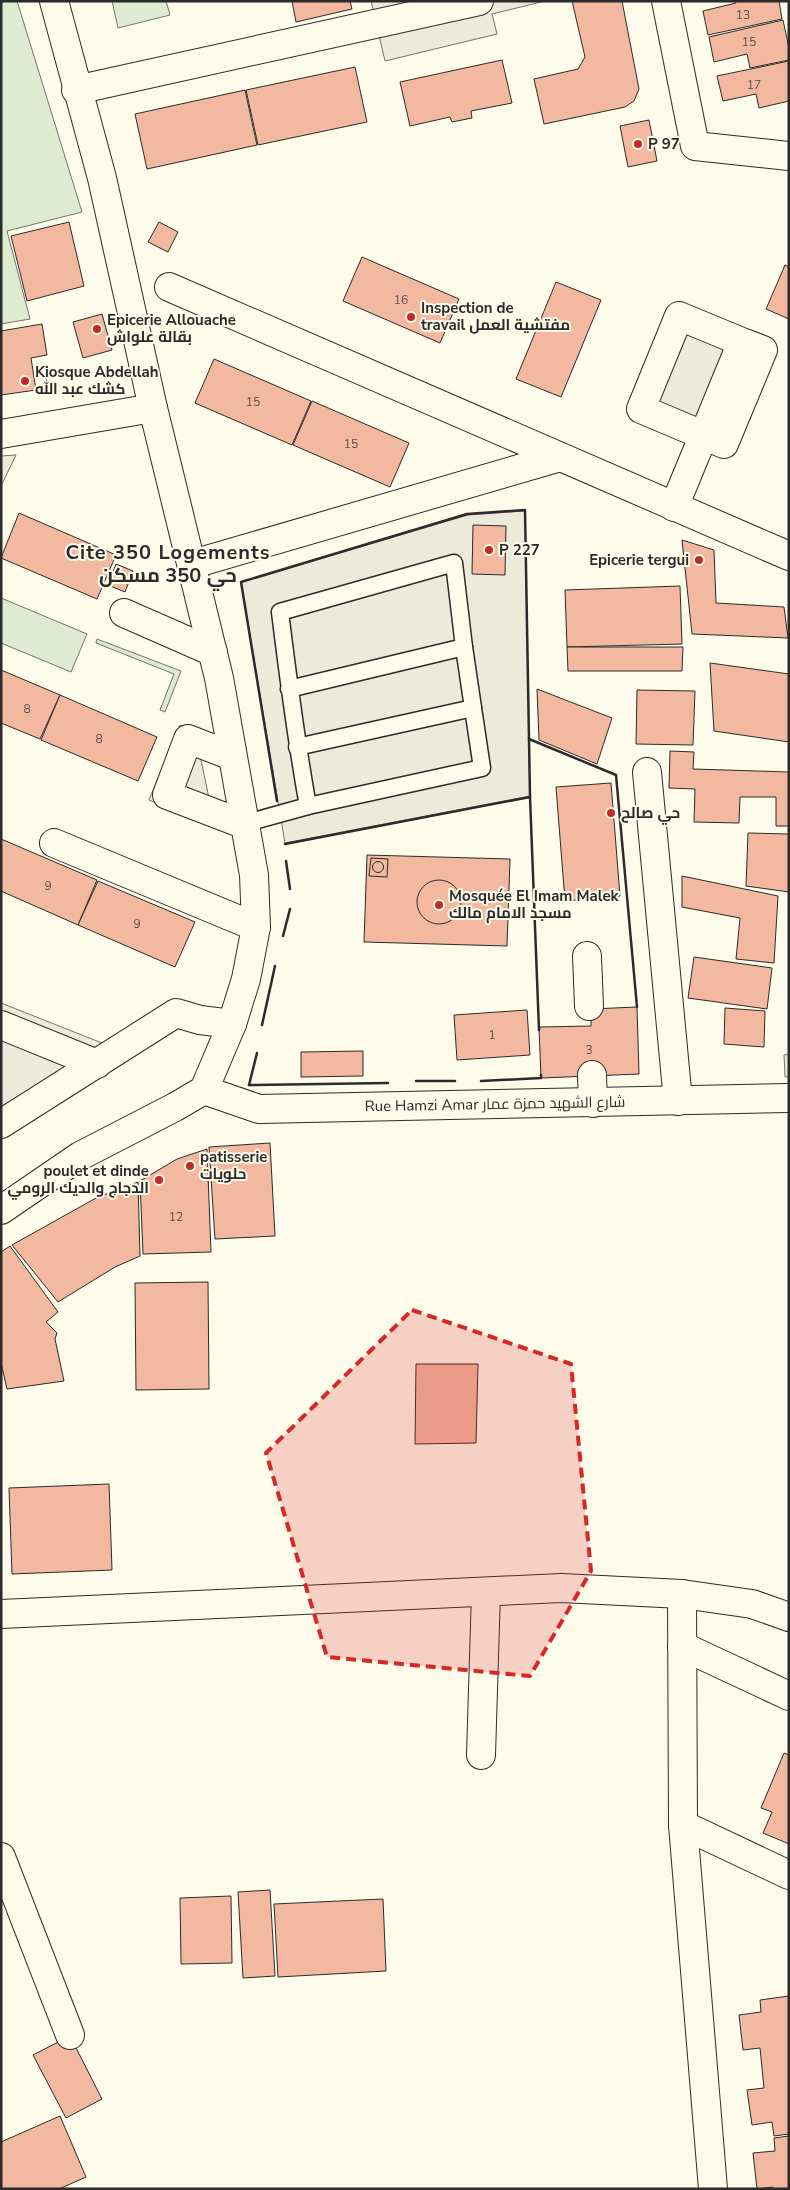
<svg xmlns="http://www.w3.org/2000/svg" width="790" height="2190" font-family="'Nunito Sans',Cairo,sans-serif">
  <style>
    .green { fill: #deebd1; stroke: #74746e }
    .parking { fill: #eceadb; stroke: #74746e }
    .building { fill: #f2b8a0; stroke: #2b2b2b }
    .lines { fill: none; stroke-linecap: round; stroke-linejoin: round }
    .service-casing { stroke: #2b2b2b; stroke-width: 19 }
    .minor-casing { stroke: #2b2b2b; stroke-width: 30 }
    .secondary-casing { stroke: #2b2b2b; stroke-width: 30 }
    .service { stroke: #fdfbea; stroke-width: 16 }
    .minor { stroke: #fdfbea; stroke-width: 28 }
    .secondary { stroke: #fdfbea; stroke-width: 28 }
    .wall { stroke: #2b2b2b; stroke-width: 2.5 }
    .marked { fill: #d62828; fill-opacity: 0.2; stroke: #d62828; stroke-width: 4; stroke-dasharray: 10 6; stroke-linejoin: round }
    .poi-dot { fill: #c62828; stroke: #fdfbea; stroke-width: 2 }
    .labels { text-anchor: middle; stroke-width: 4; stroke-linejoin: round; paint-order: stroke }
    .number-label { font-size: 12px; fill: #5d4e48 }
    .poi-label { font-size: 15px; font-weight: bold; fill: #2b2b2b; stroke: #fdfbea; text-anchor: start }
    .street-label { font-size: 15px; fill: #2b2b2b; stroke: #fdfbea }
    .district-label { font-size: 20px; font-weight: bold; letter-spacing: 1px; fill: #2b2b2b; stroke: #fdfbea }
  </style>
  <rect width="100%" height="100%" fill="#fdfbea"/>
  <g class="green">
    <path d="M1 1H17L82 212 7 231 30 319 1 324Z"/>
    <path d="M112 1H166L170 15 118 28Z"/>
    <path d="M1 598 87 634 71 672 1 643Z"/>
    <path d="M97 639 181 671 165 712 160 710 174 674 96 643Z"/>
  </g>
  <g class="parking">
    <path d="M371 1H545L492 14 497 34 385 61Z"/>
    <path d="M674 305 774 347 728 455 628 412Z"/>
    <path d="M16 455 1 486V456Z"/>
    <path d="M525 511 530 796 285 843 241 582 468 515Z"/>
    <path d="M180 725 195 731 215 827 149 800Z"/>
    <path d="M1 1003 107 1045 1 1114Z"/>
    <path d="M789 1054V1077H785L784 1055Z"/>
  </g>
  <g class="building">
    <path d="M292 1H350L352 9 296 22Z"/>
    <path d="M572 1H622L639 89 634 101 625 107 544 124 534 79 578 69 585 57Z"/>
    <path d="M735 1H779L782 19 708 35 703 11 736 3Z"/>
    <path d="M783 20 789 48V60L750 68 747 54 714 62 709 37Z"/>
    <path d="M502 60 512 103 471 111 472 118 452 122 450 117 410 126 400 82Z"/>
    <path d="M789 61V101L759 108 756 94 723 101 717 76Z"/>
    <path d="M355 67 367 122 258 145 246 90Z"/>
    <path d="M245 90 257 145 147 169 135 114Z"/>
    <path d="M649 120 657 161 628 167 620 126Z"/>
    <path d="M69 222 84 286 27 301 11 236Z"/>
    <path d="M159 222 178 232 168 252 148 242Z"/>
    <path d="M362 257 459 299 440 343 343 301Z"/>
    <path d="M785 265 789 267V319L766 309Z"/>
    <path d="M556 282 601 300 561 397 516 379Z"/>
    <path d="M102 314 112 350 83 358 73 322Z"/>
    <path d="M42 324 47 355 31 358 36 390 1 395V331Z"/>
    <path d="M214 359 311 401 292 445 195 403Z"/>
    <path d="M312 401 409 443 390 487 293 445Z"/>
    <path d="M19 513 116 555 97 599 1 558Z"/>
    <path d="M473 525 506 526 505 575 472 574Z"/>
    <path d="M682 540 714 550 716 603 784 607 788 638 692 634Z"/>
    <path d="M116 564 133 571 125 592 108 585Z"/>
    <path d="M680 586 682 644 567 647 565 590Z"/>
    <path d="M567 647H683L682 671H568Z"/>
    <path d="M710 663 789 674V742L714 731Z"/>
    <path d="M1 670 60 695 40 739 1 723Z"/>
    <path d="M537 689 612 718 597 764 539 740Z"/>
    <path d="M637 690 695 691 693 745 636 744Z"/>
    <path d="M60 695 157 737 138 781 41 740Z"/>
    <path d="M670 751 694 752 693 769 789 772V826H776V797H740L739 823 694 822 695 789 669 788Z"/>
    <path d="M611 783 620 896 565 901 556 787Z"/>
    <path d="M748 833 789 834V892L746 886Z"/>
    <path d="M1 839 97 880 78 925 1 891Z"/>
    <path d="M367 855 510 859 507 946 364 942Z"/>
    <path d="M371 858 388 859 387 877 369 876Z"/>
    <circle cx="378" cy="867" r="5.5"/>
    <path d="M682 876 778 896 774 963 736 959 740 918 682 907Z"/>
    <circle cx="439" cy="902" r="22"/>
    <path d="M98 881 195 922 175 967 78 925Z"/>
    <path d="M694 957 772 968 767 1009 688 998Z"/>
    <path d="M637 1007 639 1074 541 1078 539 1027 591 1026V1009Z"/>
    <path d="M725 1008 765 1011 764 1047 724 1044Z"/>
    <path d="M527 1010 530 1055 457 1060 454 1015Z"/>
    <path d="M363 1051V1076L301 1077V1052Z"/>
    <path d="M270 1143 275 1236 215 1239 209 1147Z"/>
    <path d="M207 1149 211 1252 143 1254 140 1181 177 1159Z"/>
    <path d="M138 1182 140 1256 115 1267 58 1302 12 1245 96 1198Z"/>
    <path d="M10 1246 58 1312 46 1322 57 1333 55 1339 64 1381 7 1389 1 1363V1252Z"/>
    <path d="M208 1282 209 1389 136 1390 135 1283Z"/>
    <path d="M416 1364H478L476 1443 415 1444Z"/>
    <path d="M109 1484 112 1570 12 1574 9 1488Z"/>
    <path d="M784 1753 789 1755V1844L763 1833 772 1812 761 1808Z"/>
    <path d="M270 1890 275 1976 243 1978 238 1892Z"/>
    <path d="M231 1896 232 1963 181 1964 180 1898Z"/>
    <path d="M383 1899 386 1971 278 1977 274 1904Z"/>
    <path d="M789 1996V2134L774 2136 772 2122 752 2125 747 2090 764 2088 760 2048 743 2050 739 2015 761 2012 760 2000Z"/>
    <path d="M70 2036 102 2099 66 2118 33 2055Z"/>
    <path d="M60 2116 86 2177 59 2189H1V2142Z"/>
    <path d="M789 2136V2189H774L773 2187 757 2189 753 2153 775 2151 774 2138Z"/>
  </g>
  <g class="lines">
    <g class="service-casing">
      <g id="service">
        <path d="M297 747 473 708 464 647"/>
        <path d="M308 806 482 768 473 708"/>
        <path d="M243 824 308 806C296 741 288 677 280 612L454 563 464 647 289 689"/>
      </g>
    </g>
    <g class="minor-casing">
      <g id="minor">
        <path d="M666 1 695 146 789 156"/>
        <path d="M76 90 479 1"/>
        <path d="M169 287 789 556"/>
        <path d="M1 434 153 408"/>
        <path d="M674 507 742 342 763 350 724 444 641 409 679 316 742 342"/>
        <path d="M193 564 560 457"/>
        <path d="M124 613 213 652"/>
        <path d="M232 756 188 739 167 795 243 824"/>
        <path d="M647 772 678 1101"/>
        <path d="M54 843 256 927"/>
        <path d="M587 956 589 1006"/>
        <path d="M1 1025 97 1064"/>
        <path d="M592 1075 593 1103"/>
        <path d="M204 1090 259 1109 789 1098"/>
        <path d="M1 1124 176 1013 200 1020 232 1024"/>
        <path d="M1 1210 80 1156 175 1107 204 1090 232 1024 246 979 256 927 254 875 219 678 153 408 102 178 54 1"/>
        <path d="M682 1594 683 1825 713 2189"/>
        <path d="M682 1646 789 1696"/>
        <path d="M481 1755 486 1592"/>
        <path d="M683 1825 789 1875"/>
        <path d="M1 1857 70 2035"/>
      </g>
    </g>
    <g class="secondary-casing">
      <path id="secondary" d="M1 1614 561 1588 682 1594 752 1604 789 1617"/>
    </g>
    <use href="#service" class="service"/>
    <use href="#minor" class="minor"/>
    <use href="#secondary" class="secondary"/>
    <g class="wall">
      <path d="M529 739 616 775 637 1007"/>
      <path d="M277 801 241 582 467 514 525 510 530 797"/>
      <path d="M285 844 530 797 539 1030"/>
      <path d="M286 861 290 889"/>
      <path d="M283 936 290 909"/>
      <path d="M262 1025 275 966"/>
      <path d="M257 1053 249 1085 388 1083"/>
      <path d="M416 1081H455"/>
      <path d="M481 1081 541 1078V1075"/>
    </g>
  </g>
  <path class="marked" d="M412 1310 571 1364 591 1571 530 1676 327 1657 266 1453Z"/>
  <g class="poi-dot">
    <circle cx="638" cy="144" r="5"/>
    <circle cx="411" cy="317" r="5"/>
    <circle cx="97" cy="329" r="5"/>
    <circle cx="25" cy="381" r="5"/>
    <circle cx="489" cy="550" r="5"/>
    <circle cx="699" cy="560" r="5"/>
    <circle cx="611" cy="813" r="5"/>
    <circle cx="439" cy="905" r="5"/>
    <circle cx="190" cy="1166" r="5"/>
    <circle cx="159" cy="1180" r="5"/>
  </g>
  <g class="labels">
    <g class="number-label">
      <text x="743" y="19">13</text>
      <text x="749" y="46">15</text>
      <text x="754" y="89">17</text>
      <text x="401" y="304">16</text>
      <text x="253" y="406">15</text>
      <text x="351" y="448">15</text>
      <text x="27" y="713">8</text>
      <text x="99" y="743">8</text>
      <text x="48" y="890">9</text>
      <text x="137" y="928">9</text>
      <text x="492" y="1039">1</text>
      <text x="589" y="1054">3</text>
      <text x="176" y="1221">12</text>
    </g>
    <g class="poi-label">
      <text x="648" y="149">P 97</text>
      <text x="421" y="313">Inspection de<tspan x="421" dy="17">travail مفتشية العمل</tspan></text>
      <text x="107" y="325">Epicerie Allouache<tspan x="107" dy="17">بقالة علواش</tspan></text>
      <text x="35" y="377">Kiosque Abdellah<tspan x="35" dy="17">كشك عبد الله</tspan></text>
      <text x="499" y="555">P 227</text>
      <text x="689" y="565" text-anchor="end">Epicerie tergui</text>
      <text x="621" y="818">حي صالح</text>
      <text x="449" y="901">Mosquée El Imam Malek<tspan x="449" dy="17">مسجد الامام مالك</tspan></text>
      <text x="200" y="1162">patisserie<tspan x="200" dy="17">حلويات</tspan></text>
      <text x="149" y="1176" text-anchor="end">poulet et dinde<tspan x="149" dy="17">الدجاج والديك الرومي</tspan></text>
    </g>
    <g class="street-label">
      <text transform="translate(495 1104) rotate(-1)" y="5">Rue Hamzi Amar شارع الشهيد حمزة عمار</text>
    </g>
    <g class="district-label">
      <text x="168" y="559">Cite 350 Logements<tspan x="168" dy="23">حي 350 مسكن</tspan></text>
    </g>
  </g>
  <rect width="790" height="2190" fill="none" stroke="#2b2b2b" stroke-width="5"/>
</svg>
